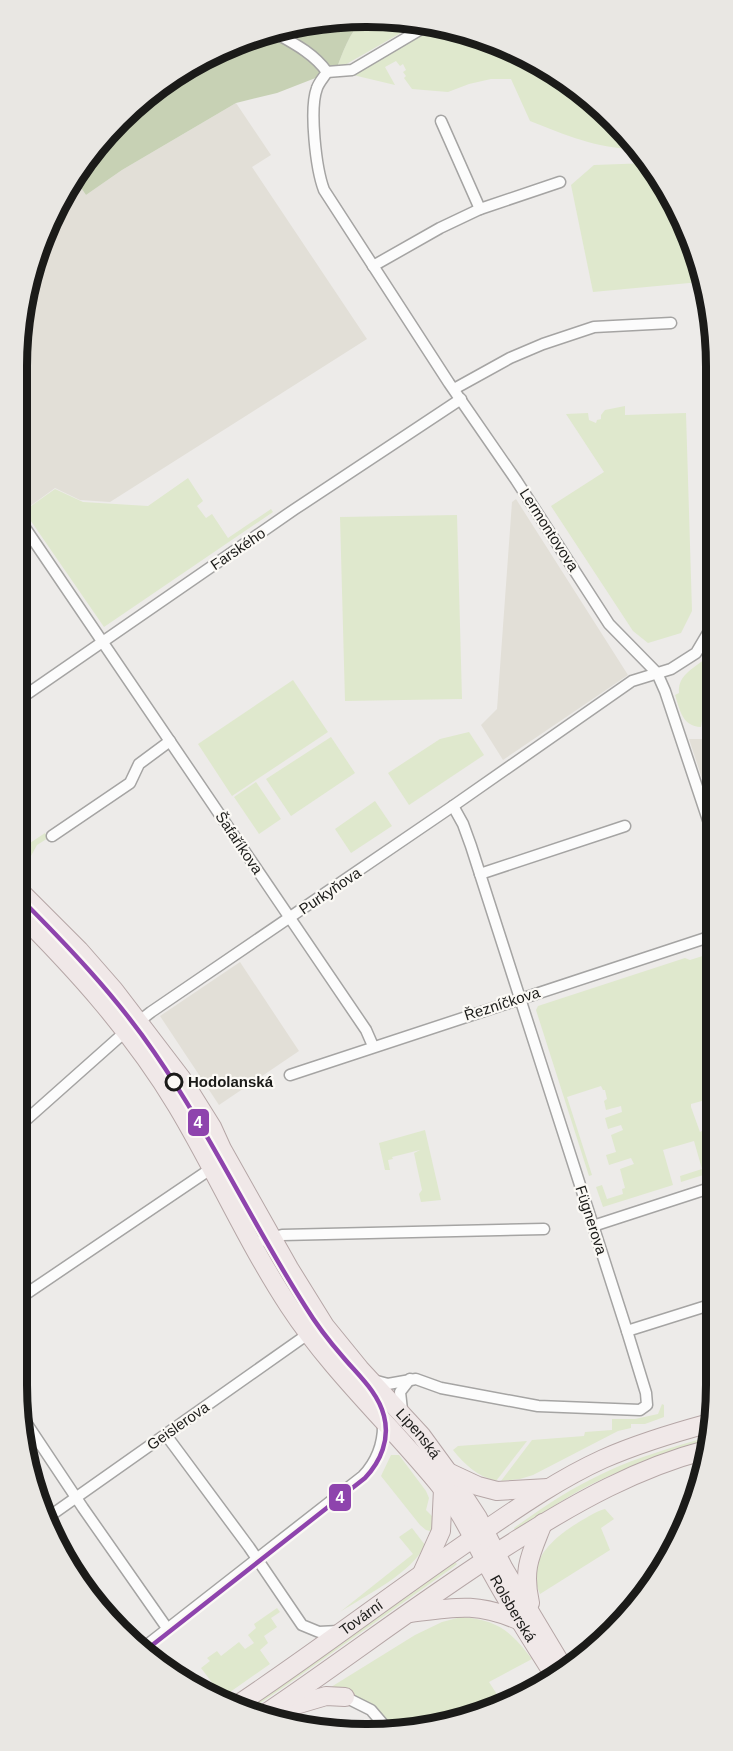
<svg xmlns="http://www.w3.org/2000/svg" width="733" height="1751" font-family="Helvetica,sans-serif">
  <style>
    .built { fill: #e2dfd7 }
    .green { fill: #dfe8cd }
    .forest { fill: #c7d1b4 }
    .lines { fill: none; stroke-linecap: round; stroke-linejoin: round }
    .minor-casing { stroke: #a5a4a3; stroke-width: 13 }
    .primary-casing { stroke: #b5a6a6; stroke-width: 20 }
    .minor { stroke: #fcfcfc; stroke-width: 10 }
    .primary { stroke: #f0e8e8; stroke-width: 18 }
    .tram-1-casing { stroke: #fbf9f5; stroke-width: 9 }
    .tram-1 { stroke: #8e44ad; stroke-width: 4.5 }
    .stop-dot { fill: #fbf9f5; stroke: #1b1b19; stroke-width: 3 }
    .labels { text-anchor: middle; stroke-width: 4.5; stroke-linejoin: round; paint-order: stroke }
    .street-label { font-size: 15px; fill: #1b1b19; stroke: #fbf9f5 }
    .stop-label { font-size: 15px; font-weight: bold; fill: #1b1b19; stroke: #fbf9f5; text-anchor: start }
    .rim { fill: none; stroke: #1b1b19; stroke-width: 8 }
    .line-badge { stroke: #fbf9f5; stroke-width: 2 }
    .badge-label { font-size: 16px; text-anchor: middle; font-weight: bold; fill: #fff }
  </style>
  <rect width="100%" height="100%" fill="#edebe9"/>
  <g class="built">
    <path d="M236 103 271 155 252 167 367 339 110 502 80 500 55 488 22 512 17 503V366L35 254 77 182 86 195 122 170Z"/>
    <path d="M516 499 628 675 503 760 481 725 497 709 512 502Z"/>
    <path d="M689 739H715V818Z"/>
    <path d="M240 962 299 1051 219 1105 160 1016Z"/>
  </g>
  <g class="green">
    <path d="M363 20 413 26 336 70C343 52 349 33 363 20Z"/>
    <path d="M433 29 479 35 561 76 640 149C600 150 565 135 530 121L511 79H491L469 84 448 92 412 89 404 78 406 76 403 72 406 70 403 64 400 66 396 61 385 67 395 85 353 75Z"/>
    <path d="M649 163 690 232 698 264 700 282 593 292 571 185 594 165Z"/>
    <path d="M625 406V415L686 413 692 611 681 633 648 643 633 631 551 506 604 472 566 414 588 413 589 420 596 423 597 420 601 419V415L605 410Z"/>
    <path d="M188 478 203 501 197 506 206 518 212 514 228 538 271 509 273 512 104 627 24 511 55 489 83 502 148 506Z"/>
    <path d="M457 515 462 699 345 701 340 517Z"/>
    <path d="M714 649V655L708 666V691L715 692V720L702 721 701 727C682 726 680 710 675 695L679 693C677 670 704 666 714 649Z"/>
    <path d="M293 680 328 732 232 796 198 744Z"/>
    <path d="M469 732 484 755 409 805 388 773 440 739Z"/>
    <path d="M331 737 355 773 291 816 266 779Z"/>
    <path d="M256 782 281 819 259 834 234 797Z"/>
    <path d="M375 801 392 826 351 853 335 829Z"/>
    <path d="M20 829 30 843 45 833 48 838 37 845 26 865 17 851V831Z"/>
    <path d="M709 954 715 964 716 1097 691 1104V1107L700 1132 708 1127 710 1131 716 1127V1132L711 1133 716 1143V1171L681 1182 680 1176 702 1169 694 1141 663 1150 673 1185 603 1207 596 1187 602 1185 607 1199 623 1194 622 1189 625 1188 620 1169 634 1164 631 1158 609 1165 606 1155 616 1152 611 1135 623 1130 621 1125 608 1129 605 1118 622 1112 621 1106 606 1110 604 1101 607 1099 605 1090H603L601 1086 567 1097 592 1175 589 1176 536 1010 538 1006 685 958 690 960Z"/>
    <path d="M425 1130 441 1200 421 1202 419 1194 422 1190 414 1153 420 1150 392 1157 393 1159 388 1160 390 1170H385L379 1143Z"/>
    <path d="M662 1404 664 1405V1417L645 1424H631V1428L618 1431 533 1475 520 1479 501 1481 532 1440 584 1436 585 1432 612 1430V1419H635L658 1414Z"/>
    <path d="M708 1437 707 1442C669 1454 631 1465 594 1483 567 1496 542 1514 516 1531L514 1528C543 1507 573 1487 606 1472 638 1457 673 1447 708 1437Z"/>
    <path d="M527 1441 496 1481C477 1476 465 1465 453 1450L458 1446Z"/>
    <path d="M391 1455H399L426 1491 429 1498 426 1510 435 1519 434 1532 426 1530 420 1525 381 1476Z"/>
    <path d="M605 1509 614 1519 601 1528 610 1550 540 1594C524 1561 555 1537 579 1522 588 1517 596 1511 605 1509Z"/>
    <path d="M412 1528 425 1545C412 1573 366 1595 340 1612L413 1554 399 1537Z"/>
    <path d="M454 1561 457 1564 452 1568 281 1689 256 1706 254 1705Z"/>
    <path d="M277 1608 280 1612 271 1618 277 1627 264 1636 268 1643 260 1650 270 1664 223 1697 201 1668 210 1661 207 1658 217 1651 221 1656 239 1642 245 1649 254 1643 248 1635 256 1628 254 1624Z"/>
    <path d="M461 1617C497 1620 510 1630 532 1659L489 1682 500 1699 488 1706 413 1731H405C400 1724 392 1723 385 1718 366 1704 349 1685 323 1692L415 1635 442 1622Z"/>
  </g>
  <path class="forest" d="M344 17 363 20C349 33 343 52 336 70L277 93 236 103 122 170 86 195 77 182 104 135 212 52Z"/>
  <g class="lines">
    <g class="minor-casing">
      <g id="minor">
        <path d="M279 35C297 45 315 55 327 72"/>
        <path d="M327 72C324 77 319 82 317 88 309 109 316 169 324 190L449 383 516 480 609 624 657 673 665 691 715 841"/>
        <path d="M327 72 352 70 423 28"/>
        <path d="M441 121 480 209"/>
        <path d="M373 266 440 228 480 209 560 182"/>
        <path d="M454 389 510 358 543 344 594 327 671 323"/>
        <path d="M17 516 366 1030 373 1046"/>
        <path d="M17 701 295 509 461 399"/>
        <path d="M52 836 130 783 139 764 170 741"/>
        <path d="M480 874 625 826"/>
        <path d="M290 1075 715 935"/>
        <path d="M17 1128 125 1032 151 1012 453 806 632 681 671 669 696 653 709 631 711 615 710 351"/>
        <path d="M593 1226 716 1186"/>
        <path d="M253 1245 266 1239 282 1235 544 1229"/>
        <path d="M17 1300 212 1168"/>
        <path d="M627 1331 716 1303"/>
        <path d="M373 1380 388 1384 416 1379 441 1388 538 1406 640 1410 647 1405 646 1393 627 1331 471 846 463 824 453 806"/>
        <path d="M402 1410 400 1392 410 1379"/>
        <path d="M21 1415 83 1508 167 1628"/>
        <path d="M166 1435 249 1547 302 1625 319 1632 339 1631"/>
        <path d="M47 1518 308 1334"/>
        <path d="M143 1648 363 1476C378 1460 384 1442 383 1421"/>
        <path d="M345 1697 371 1710 389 1731"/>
      </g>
    </g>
    <g class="primary-casing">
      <g id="primary">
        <path id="s1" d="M17 888 79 950 114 990 182 1079 212 1127 222 1149 289 1268 325 1326 360 1369 421 1435 448 1472 478 1518 504 1569 564 1669"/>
        <path id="s2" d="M17 911C77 971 133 1033 177 1106 216 1171 247 1242 289 1306 333 1373 392 1426 442 1488 463 1514 476 1545 492 1573 510 1606 530 1637 550 1669"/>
        <path d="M448 1472 478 1486 497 1491 548 1488"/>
        <path d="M423 1571 441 1531 443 1489"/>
        <path d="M530 1603C522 1568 531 1554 543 1523"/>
        <path d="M410 1613C456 1607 477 1602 520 1621"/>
        <path id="s3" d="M237 1705C318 1651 394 1592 475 1537 516 1509 557 1480 603 1459 637 1444 673 1433 710 1423"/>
        <path d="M282 1709 326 1696 345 1697"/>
        <path d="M263 1715C349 1657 430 1594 518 1539 577 1502 637 1468 706 1450"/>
      </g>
    </g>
    <use href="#minor" class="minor"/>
    <use href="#primary" class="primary"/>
    <g class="tram-1-casing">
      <path id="tram-1" d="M17 895C66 944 115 995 154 1052 210 1133 252 1223 305 1306 316 1324 329 1341 343 1357 358 1375 378 1392 384 1416 390 1439 381 1461 365 1478L146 1650"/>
    </g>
    <use href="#tram-1" class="tram-1"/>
  </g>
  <circle class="stop-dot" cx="174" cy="1082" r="8"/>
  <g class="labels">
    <g class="street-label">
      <text transform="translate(549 530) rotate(57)" y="5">Lermontovova</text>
      <text transform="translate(238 549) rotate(-34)" y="5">Farského</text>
      <text transform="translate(239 843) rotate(56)" y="5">Šafaříkova</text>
      <text transform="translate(330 891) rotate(-34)" y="5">Purkyňova</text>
      <text transform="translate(502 1004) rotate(-18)" y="5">Řezníčkova</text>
      <text transform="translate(591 1220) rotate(72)" y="5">Fügnerova</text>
      <text transform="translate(178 1426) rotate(-35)" y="5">Geislerova</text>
      <text dy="5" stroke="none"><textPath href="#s1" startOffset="681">Lipenská</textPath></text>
      <text dy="5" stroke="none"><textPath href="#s2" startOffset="860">Rolsberská</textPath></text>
      <text dy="5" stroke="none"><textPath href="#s3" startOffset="152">Tovární</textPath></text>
    </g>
    <g class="stop-label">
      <text x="188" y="1087">Hodolanská</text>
    </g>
  </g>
  <path d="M0 0H733V1751H0ZM366 27H367A339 339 0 0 1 706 366V1385A339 339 0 0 1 367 1724H366A339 339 0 0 1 27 1385V366A339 339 0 0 1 366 27Z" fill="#e9e7e3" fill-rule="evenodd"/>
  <path class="rim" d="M366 27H367A339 339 0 0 1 706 366V1385A339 339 0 0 1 367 1724H366A339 339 0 0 1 27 1385V366A339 339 0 0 1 366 27Z"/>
  <g class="line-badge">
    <rect x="187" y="1108" width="23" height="29" rx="6" fill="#8e44ad"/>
    <rect x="328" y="1483" width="24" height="29" rx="6" fill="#8e44ad"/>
  </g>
  <g class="badge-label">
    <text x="198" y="1128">4</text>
    <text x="340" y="1503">4</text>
  </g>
</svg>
